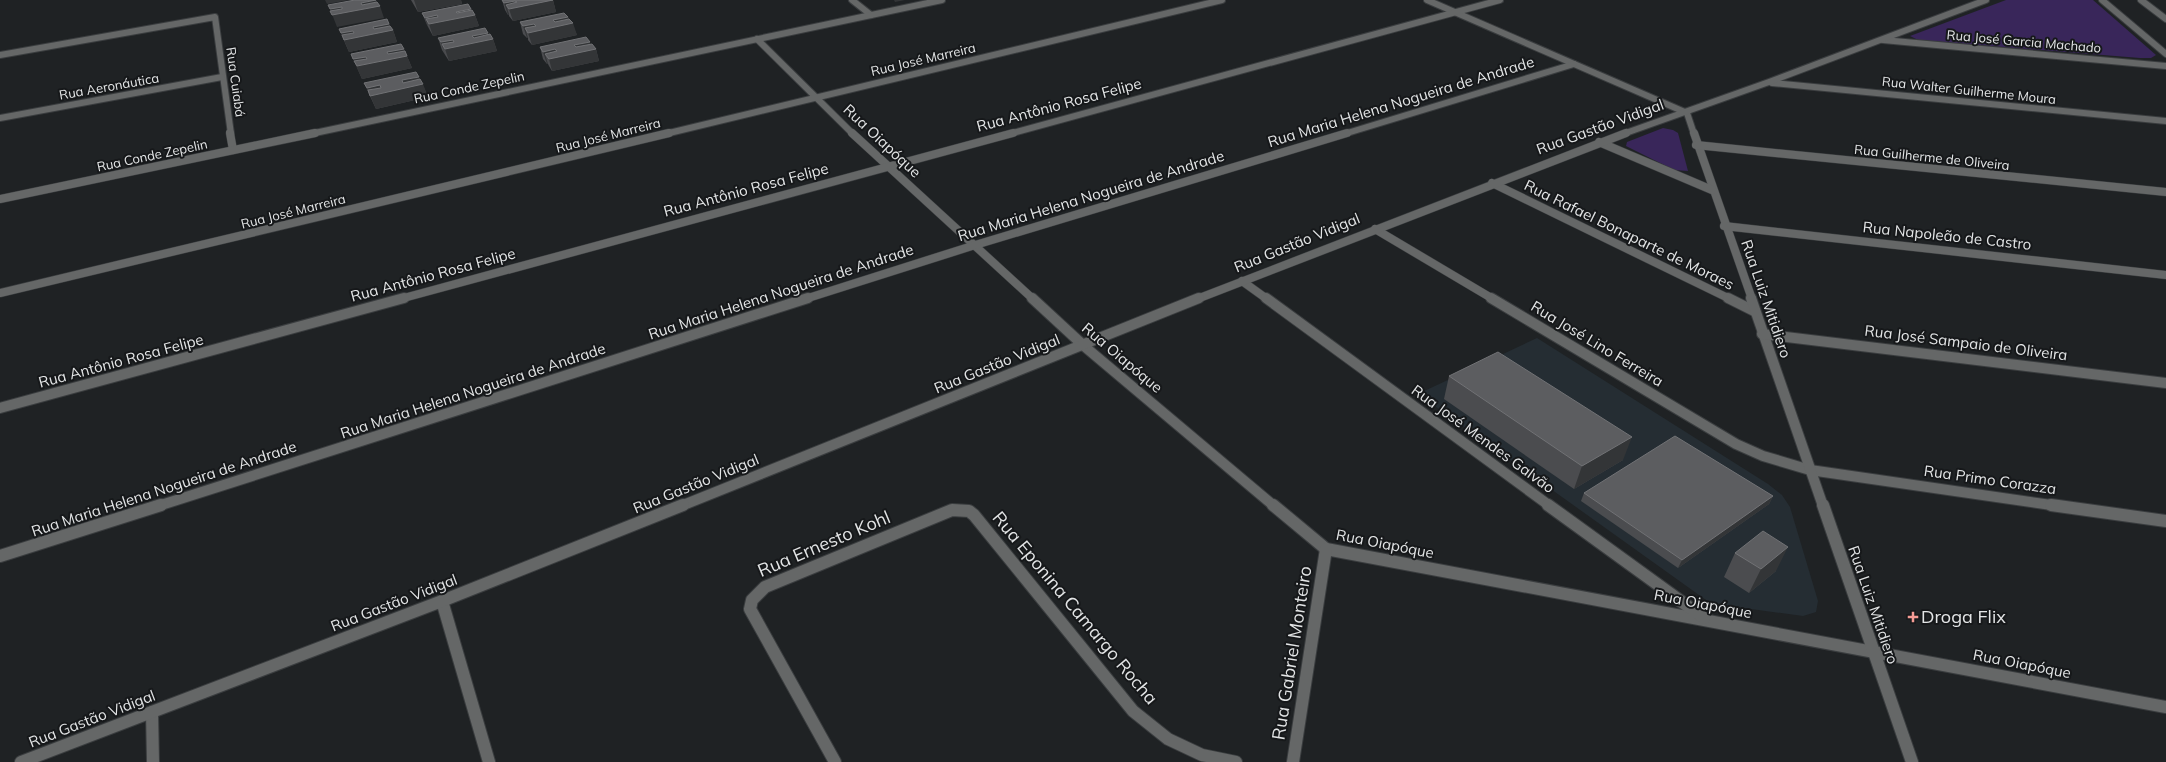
<svg xmlns="http://www.w3.org/2000/svg" width="2166" height="762" font-family="Mulish,sans-serif">
  <style>
    .built { fill: #252d33 }
    .green { fill: #39265a }
    .lines { fill: none; stroke-linecap: round; stroke-linejoin: round }
    .minor-far3-casing { stroke: #3a3d3f; stroke-width: 8 }
    .minor-far2-casing { stroke: #3a3d3f; stroke-width: 9 }
    .minor-far1-casing { stroke: #3a3d3f; stroke-width: 12 }
    .minor-casing { stroke: #3a3d3f; stroke-width: 14 }
    .tertiary-casing { stroke: #3a3d3f; stroke-width: 8 }
    .minor-far3 { stroke: #656767; stroke-width: 6 }
    .minor-far2 { stroke: #656767; stroke-width: 8 }
    .minor-far1 { stroke: #656767; stroke-width: 10 }
    .minor { stroke: #656767; stroke-width: 12 }
    .tertiary { stroke: #656767; stroke-width: 6 }
    .wall { fill: #4b4c4f }
    .shaded-wall { fill: #333537 }
    .building { fill: #5c5d60; stroke: #717275 }
    .poi-dot { fill: #f59c95; stroke: #16181a; stroke-width: 1.5 }
    .labels { text-anchor: middle; stroke-width: 4; stroke-linejoin: round; paint-order: stroke }
    .far-street-label { font-size: 13px; fill: #e3e5e6; stroke: #16181a }
    .street-label { font-size: 15px; fill: #e3e5e6; stroke: #16181a }
    .near-street-label { font-size: 18px; fill: #e3e5e6; stroke: #16181a }
    .near-poi-label { font-size: 18px; fill: #e3e5e6; stroke: #16181a; text-anchor: start }
  </style>
  <rect width="100%" height="100%" fill="#1f2224"/>
  <path class="built" d="M1537 338 1768 484 1782 495 1790 507 1818 601 1816 612 1803 616 1722 605 1706 600 1418 394Z"/>
  <g class="green">
    <path d="M2006 0H2093L2156 55 2151 58H2140L1918 40 1910 36Z"/>
    <path d="M1663 128 1673 130 1678 133 1688 171 1674 170 1626 146 1627 142Z"/>
  </g>
  <g class="lines">
    <g class="minor-far3-casing">
      <g id="minor-far3">
        <path d="M852 0 871 15"/>
        <path d="M1427 0 1687 113 1694 134"/>
        <path d="M757 39 853 134"/>
        <path d="M1883 40 2166 66"/>
        <path d="M0 55 215 17 231 134"/>
        <path d="M1772 83 2166 121"/>
        <path d="M0 118 222 77"/>
        <path d="M310 134 942 0"/>
        <path d="M665 134 1222 0"/>
        <path d="M1009 134 1500 0"/>
        <path d="M1344 134 1574 64"/>
        <path d="M1623 134 1769 82 1986 0"/>
      </g>
    </g>
    <g class="minor-far2-casing">
      <g id="minor-far2">
        <path d="M230 133 233 150"/>
        <path d="M852 133 1033 299"/>
        <path d="M1694 133 1752 299"/>
        <path d="M1599 142 1712 190"/>
        <path d="M1696 145 2166 192"/>
        <path d="M1492 183 1730 299"/>
        <path d="M0 199 315 133"/>
        <path d="M1724 226 2166 275"/>
        <path d="M1375 229 1493 299"/>
        <path d="M1242 281 1267 299"/>
        <path d="M0 293 669 133"/>
        <path d="M400 299 1013 133"/>
        <path d="M805 299 972 246 1347 133"/>
        <path d="M1197 299 1626 133"/>
      </g>
    </g>
    <g class="minor-far1-casing">
      <g id="minor-far1">
        <path d="M1032 298 1084 346 1274 506"/>
        <path d="M1266 298 1550 506"/>
        <path d="M1491 298 1736 444 1763 456 1810 470 2058 506"/>
        <path d="M1728 298 1754 311"/>
        <path d="M1751 298 1823 506"/>
        <path d="M1762 334 2166 383"/>
        <path d="M0 408 404 298"/>
        <path d="M158 506 808 298"/>
        <path d="M681 506 1199 298"/>
      </g>
    </g>
    <g class="minor-casing">
      <g id="minor">
        <path d="M1273 505 1326 549 2166 707"/>
        <path d="M1548 505 1704 618"/>
        <path d="M1823 505 1912 762"/>
        <path d="M2051 505 2166 521"/>
        <path d="M0 556 161 505"/>
        <path d="M442 601 489 762"/>
        <path d="M152 712 153 762"/>
        <path d="M21 762 442 601 683 505"/>
        <path d="M835 762 750 609 752 600 765 587 952 510 969 511 974 515 1133 711 1168 739 1202 755 1236 762"/>
        <path d="M1293 762 1326 549"/>
      </g>
    </g>
    <g class="tertiary-casing">
      <g id="tertiary">
        <path d="M2102 0 2166 54"/>
        <path d="M2141 0 2166 19"/>
      </g>
    </g>
    <use href="#minor-far3" class="minor-far3"/>
    <use href="#minor-far2" class="minor-far2"/>
    <use href="#minor-far1" class="minor-far1"/>
    <use href="#minor" class="minor"/>
    <use href="#tertiary" class="tertiary"/>
  </g>
  <g class="wall">
    <path d="M411 0H461L462 4 418 12Z"/>
    <path d="M502 0H553L556 12 513 21 509 16V14L508 15 505 10Z"/>
    <path d="M471 10 475 15 479 26 433 36 427 25 422 13Z"/>
    <path d="M568 17 577 35 532 45 528 40V38H527L523 34 520 22Z"/>
    <path d="M389 24 393 30 397 42 349 52 339 29Z"/>
    <path d="M489 35 493 39 497 51 449 61 442 50 438 38Z"/>
    <path d="M590 44 596 49 599 61 552 71 549 66 548 64H547L543 59 540 47Z"/>
    <path d="M404 49 412 68 362 79 351 54Z"/>
    <path d="M420 79 428 97 376 109 364 83Z"/>
    <path d="M1449 376 1623 460 1574 489 1444 399Z"/>
    <path d="M1584 493 1773 496 1769 504 1678 568 1581 501Z"/>
    <path d="M1735 553 1776 571 1749 593 1724 577Z"/>
  </g>
  <g class="shaded-wall">
    <path d="M325 0H349L327 4Z"/>
    <path d="M376 0 379 6H380L384 18 337 27 330 9Z"/>
    <path d="M414 0H461L462 4 418 12Z"/>
    <path d="M553 0 556 12 513 21 509 9 506 5 509 14 508 15 504 3 515 1 517 7Z"/>
    <path d="M894 0H905L895 2Z"/>
    <path d="M471 9 473 15H475L479 26 433 36 429 24 426 19 429 30 425 18 437 15 439 22 456 12Z"/>
    <path d="M568 17 570 24 573 23 577 35 532 45 528 33 525 28 528 38H527L523 26 534 24 537 31 553 20Z"/>
    <path d="M389 24 392 30H393L397 42 349 52 341 33Z"/>
    <path d="M488 33 490 40 493 39 497 51 449 61 445 49 442 44 445 55 441 42 453 40 455 47 472 36Z"/>
    <path d="M590 42 592 49H596L599 61 552 71 549 59 545 54 548 64H547L543 52 555 49 557 57 574 45Z"/>
    <path d="M404 49 406 56H407L412 68 362 79 353 59Z"/>
    <path d="M419 77 422 85 423 84 428 97 376 109 367 88Z"/>
    <path d="M1632 437 1623 460 1574 489 1582 466Z"/>
    <path d="M1773 496 1769 504 1678 568 1682 560Z"/>
    <path d="M1788 547 1776 571 1749 593 1761 569Z"/>
  </g>
  <g class="building">
    <path d="M355 0H376L361 3 362 5 377 2 380 6 332 15 330 11 342 9V7L330 9 328 5Z"/>
    <path d="M502 0H553L509 9 506 5 517 2 515 1 504 3Z"/>
    <path d="M468 4 471 9 456 12 457 13 472 10 475 15 429 24 426 19 438 17 437 15 425 18 422 13Z"/>
    <path d="M564 13 568 17 553 20 555 22 569 19 573 23 528 33 525 28 536 26 534 24 523 26 520 22Z"/>
    <path d="M387 19 389 24 373 27 374 29 390 26 393 30 344 40 342 35 354 33 353 31 341 33 339 29Z"/>
    <path d="M485 28 488 33 472 36 474 38 490 34 493 39 445 49 442 44 454 42 453 40 441 42 438 38Z"/>
    <path d="M586 37 590 42 574 45 576 47 592 44 596 49 549 59 545 54 557 51 555 49 543 52 540 47Z"/>
    <path d="M401 44 404 49 387 52 388 54 405 51 407 56 357 66 354 61 367 59 366 57 353 59 351 54Z"/>
    <path d="M416 72 419 77 402 80 403 83 420 79 423 84 370 96 368 90 381 88 380 85 367 88 364 83Z"/>
    <path d="M1498 352 1632 437 1582 466 1449 376Z"/>
    <path d="M1675 436 1773 496 1682 560 1584 493Z"/>
    <path d="M1763 531 1788 547 1761 569 1735 553Z"/>
  </g>
  <path class="poi-dot" d="M1911 611h4v4h4v4h-4v4h-4v-4h-4v-4h4z"/>
  <g class="labels">
    <g class="far-street-label">
      <text transform="translate(2024 41) rotate(5)" y="5">Rua José Garcia Machado</text>
      <text transform="translate(923 59) rotate(-13)" y="5">Rua José Marreira</text>
      <text transform="translate(236 82) rotate(82)" y="5">Rua Cuiabá</text>
      <text transform="translate(109 86) rotate(-10)" y="5">Rua Aeronáutica</text>
      <text transform="translate(469 87) rotate(-12)" y="5">Rua Conde Zepelin</text>
      <text transform="translate(1969 90) rotate(6)" y="5">Rua Walter Guilherme Moura</text>
      <text transform="translate(608 135) rotate(-14)" y="5">Rua José Marreira</text>
      <text transform="translate(152 155) rotate(-12)" y="5">Rua Conde Zepelin</text>
      <text transform="translate(1932 157) rotate(6)" y="5">Rua Guilherme de Oliveira</text>
      <text transform="translate(293 211) rotate(-14)" y="5">Rua José Marreira</text>
    </g>
    <g class="street-label">
      <text transform="translate(1401 102) rotate(-17)" y="5">Rua Maria Helena Nogueira de Andrade</text>
      <text transform="translate(1059 105) rotate(-15)" y="5">Rua Antônio Rosa Felipe</text>
      <text transform="translate(1600 127) rotate(-20)" y="5">Rua Gastão Vidigal</text>
      <text transform="translate(882 141) rotate(43)" y="5">Rua Oiapóque</text>
      <text transform="translate(746 190) rotate(-15)" y="5">Rua Antônio Rosa Felipe</text>
      <text transform="translate(1091 196) rotate(-17)" y="5">Rua Maria Helena Nogueira de Andrade</text>
      <text transform="translate(1629 235) rotate(26)" y="5">Rua Rafael Bonaparte de Moraes</text>
      <text transform="translate(1947 236) rotate(6)" y="5">Rua Napoleão de Castro</text>
      <text transform="translate(1297 243) rotate(-22)" y="5">Rua Gastão Vidigal</text>
      <text transform="translate(433 275) rotate(-15)" y="5">Rua Antônio Rosa Felipe</text>
      <text transform="translate(781 292) rotate(-18)" y="5">Rua Maria Helena Nogueira de Andrade</text>
      <text transform="translate(1766 299) rotate(71)" y="5">Rua Luiz Mitidiero</text>
      <text transform="translate(1966 343) rotate(7)" y="5">Rua José Sampaio de Oliveira</text>
      <text transform="translate(1597 344) rotate(31)" y="5">Rua José Lino Ferreira</text>
      <text transform="translate(1122 358) rotate(40)" y="5">Rua Oiapóque</text>
      <text transform="translate(121 361) rotate(-15)" y="5">Rua Antônio Rosa Felipe</text>
      <text transform="translate(997 364) rotate(-22)" y="5">Rua Gastão Vidigal</text>
      <text transform="translate(473 391) rotate(-18)" y="5">Rua Maria Helena Nogueira de Andrade</text>
      <text transform="translate(1483 439) rotate(36)" y="5">Rua José Mendes Galvão</text>
      <text transform="translate(1990 480) rotate(8)" y="5">Rua Primo Corazza</text>
      <text transform="translate(696 484) rotate(-22)" y="5">Rua Gastão Vidigal</text>
      <text transform="translate(164 489) rotate(-18)" y="5">Rua Maria Helena Nogueira de Andrade</text>
      <text transform="translate(1385 544) rotate(11)" y="5">Rua Oiapóque</text>
      <text transform="translate(394 603) rotate(-21)" y="5">Rua Gastão Vidigal</text>
      <text transform="translate(1703 604) rotate(11)" y="5">Rua Oiapóque</text>
      <text transform="translate(1873 605) rotate(71)" y="5">Rua Luiz Mitidiero</text>
      <text transform="translate(2022 664) rotate(11)" y="5">Rua Oiapóque</text>
      <text transform="translate(92 719) rotate(-21)" y="5">Rua Gastão Vidigal</text>
    </g>
    <g class="near-street-label">
      <text transform="translate(824 544) rotate(-23)" y="6">Rua Ernesto Kohl</text>
      <text transform="translate(1075 608) rotate(50)" y="6">Rua Eponina Camargo Rocha</text>
      <text transform="translate(1292 653) rotate(-81)" y="6">Rua Gabriel Monteiro</text>
    </g>
    <g class="near-poi-label">
      <text x="1921" y="623">Droga Flix</text>
    </g>
  </g>
</svg>
